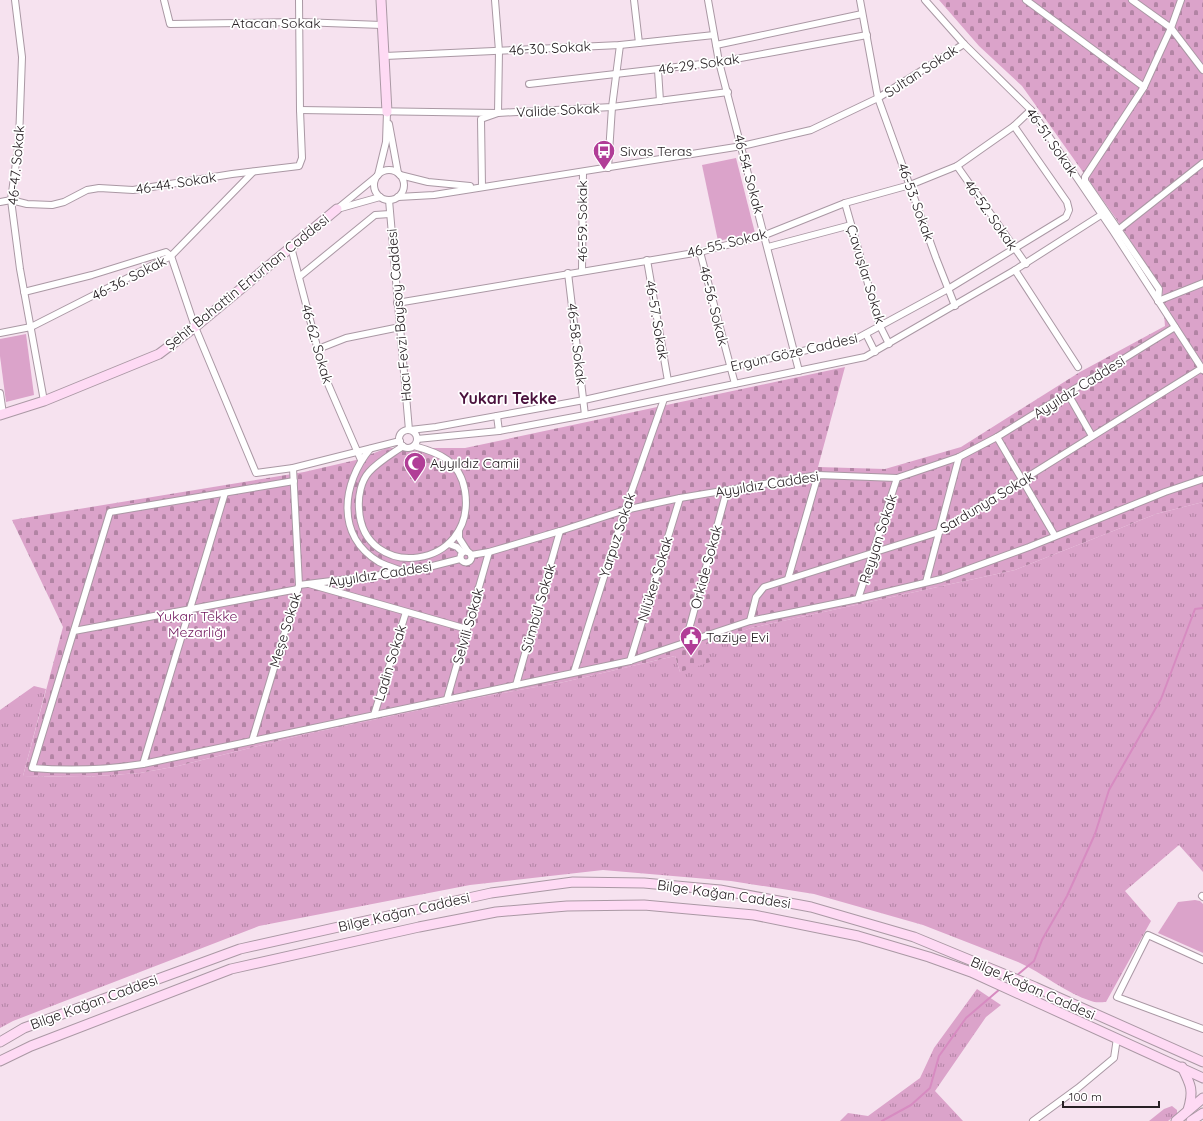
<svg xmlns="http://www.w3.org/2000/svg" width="1203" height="1121" font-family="Quicksand,sans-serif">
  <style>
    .grass { fill: url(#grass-tufts) }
    .cemetery { fill: url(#cemetery-stones) }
    .green { fill: #dba3ca }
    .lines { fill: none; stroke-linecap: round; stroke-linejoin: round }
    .stream { stroke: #d78bc1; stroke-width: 2 }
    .street-casing { stroke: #aa98a4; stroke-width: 8 }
    .secondary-casing { stroke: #aa98a4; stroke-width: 11 }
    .street { stroke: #fff; stroke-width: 6 }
    .secondary { stroke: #fedaf4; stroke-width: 9 }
    .labels { text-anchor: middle; stroke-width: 3.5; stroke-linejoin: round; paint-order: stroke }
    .street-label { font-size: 14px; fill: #272024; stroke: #fff }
    .poi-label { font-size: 14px; fill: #272024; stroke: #fff; text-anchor: start }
    .park-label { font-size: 14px; fill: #70165d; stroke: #fff }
    .quarter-label { font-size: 16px; font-weight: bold; fill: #4a123d; stroke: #fff }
  </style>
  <defs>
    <pattern id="grass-tufts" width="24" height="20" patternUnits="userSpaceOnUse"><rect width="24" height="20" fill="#dba3ca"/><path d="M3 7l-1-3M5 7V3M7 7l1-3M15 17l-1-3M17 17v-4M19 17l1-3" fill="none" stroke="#b284a4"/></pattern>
    <pattern id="cemetery-stones" width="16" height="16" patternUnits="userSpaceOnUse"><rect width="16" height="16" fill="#dba3ca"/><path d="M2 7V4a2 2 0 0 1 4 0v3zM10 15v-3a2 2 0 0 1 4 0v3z" fill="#b284a4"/></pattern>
  </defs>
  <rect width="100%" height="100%" fill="#f6e2ef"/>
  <g class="grass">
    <path d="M1203 502V872L1179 845 1125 891 1151 921 1106 1002C1102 1002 1095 1003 1091 1001 1065 993 1043 973 1018 962L923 925 814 894 731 881 603 870 470 885 259 926 13 1021 0 1028V710L34 686 46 689 23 776 83 777 140 773 178 766 306 734 481 697 564 682 675 656 680 672 703 645 751 628 1015 570 1156 514Z"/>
    <path d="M977 989 1001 1005 986 1017 935 1091 963 1121H840L848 1113 868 1116 920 1078 934 1048Z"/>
    <path d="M1172 1106 1177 1110V1114L1168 1121H1149L1164 1109Z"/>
  </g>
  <path class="cemetery" d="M939 0H1203V502L1156 514 1015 570 751 628 704 645 710 662 680 672 675 656 564 682 481 697 306 734 178 766 140 773 83 777 23 776 63 627 12 520 304 472 356 460 387 448H465L845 367 818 467 885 469 961 447 1080 372 1165 326 1162 290 1117 220 1022 86 979 46Z"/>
  <g class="green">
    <path d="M736 158 755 233 718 241 702 165Z"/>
    <path d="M26 334 34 395 6 402 0 356V339Z"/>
    <path d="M1195 900 1200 901 1203 904V953L1158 933 1178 902Z"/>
  </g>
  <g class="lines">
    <g class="stream">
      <path d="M1016 976 1034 961 1042 940 1067 896 1095 834 1109 790 1161 699 1195 609 1203 608"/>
      <path d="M882 1121 911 1105 930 1088 939 1056 966 1018 1000 989"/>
    </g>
    <g class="street-casing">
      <g id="street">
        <path d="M15 0 22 57 19 140 11 200 20 269 44 401"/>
        <path d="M164 0 170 24 300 22 382 25"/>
        <path d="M634 0 639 43"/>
        <path d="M708 0 719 62 799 371"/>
        <path d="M925 0 964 44 1031 110 1113 231 1203 370"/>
        <path d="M1026 0 1144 87"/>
        <path d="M1132 0 1171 28 1203 70"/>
        <path d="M716 45 862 14"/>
        <path d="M385 56 620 45 714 35"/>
        <path d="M658 70 660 101"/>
        <path d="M529 84 719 62 867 35"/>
        <path d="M300 110 498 113 612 107 728 92"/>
        <path d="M389 124 398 173"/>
        <path d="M957 166 1026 264"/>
        <path d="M608 168 612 107 620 45"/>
        <circle cx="389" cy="185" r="15"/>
        <path d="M378 175 386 142 387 112"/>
        <path d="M400 175 428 182 470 186"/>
        <path d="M482 187 481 119 498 113 499 51 495 0"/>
        <path d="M398 197 434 195 742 146 811 130 878 98 860 0"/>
        <path d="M389 200 409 430"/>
        <path d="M0 202 11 200 27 204 52 205 64 202 87 190 99 188 133 190 232 174 299 166 302 158 300 110 299 0"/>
        <path d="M845 203 880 326 889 344"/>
        <path d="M341 208 380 197"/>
        <path d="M337 209 376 177"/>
        <path d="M1118 230 1203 163"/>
        <path d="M291 247 325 377 361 460"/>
        <path d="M768 247 851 225"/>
        <path d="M700 252 735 384"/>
        <path d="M647 260 668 381"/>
        <path d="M1015 270 1078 367"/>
        <path d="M582 271 583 172"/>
        <path d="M568 273 585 415"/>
        <path d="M299 277 375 215 390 214"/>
        <path d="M24 292 92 275 166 252 171 256 195 327 256 473 293 468 400 441"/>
        <path d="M1158 301 1159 289 1085 181V177L1144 87 1171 28 1181 0"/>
        <path d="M1158 301 1203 283"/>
        <path d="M397 303 700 252 765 235 845 203 910 185 957 166 1014 126 1031 110"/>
        <path d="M955 306 936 258 878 98 964 44"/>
        <path d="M0 333 31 327 171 256 253 172"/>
        <path d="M866 334 875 352"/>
        <path d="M318 349 346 338 400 327"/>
        <path d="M0 393 3 414"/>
        <path d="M1068 394 1092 436"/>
        <path d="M497 416 499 431"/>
        <path d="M410 430 436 427 584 400 856 339 948 289 1066 217 1069 210 1067 202 1014 126"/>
        <circle cx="408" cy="439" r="9"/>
        <path d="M997 437 1055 536"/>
        <path d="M417 439 499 431 585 415 865 357 1015 270 1101 215"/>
        <path d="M403 446C392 454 379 461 369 472 361 481 358 496 359 509 363 583 477 570 465 491 460 461 440 453 414 446"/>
        <path d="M370 449C342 483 335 536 379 562 387 566 397 569 405 572"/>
        <path d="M294 481 110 512 32 768C70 771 105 770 143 764L630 661 750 621 858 599 941 579 1029 547 1165 492 1203 479"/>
        <path d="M459 531V538L468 552"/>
        <path d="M449 544 457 547 462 552"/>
        <circle cx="466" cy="557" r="5.5"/>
        <path d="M471 555 489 552 560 531 625 510 680 498 818 475 897 478 959 457 997 437 1175 327"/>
        <path d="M788 579 818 475"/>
        <path d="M926 582 959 457"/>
        <path d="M309 584 467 629"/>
        <path d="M299 585 413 571 460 559"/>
        <path d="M858 599 897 478"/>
        <path d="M750 621 756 597 764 587 939 532 1202 368"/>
        <path d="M74 631 298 589"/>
        <path d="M685 644 727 490"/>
        <path d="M630 661 680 498"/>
        <path d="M574 672 625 510 664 399"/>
        <path d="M516 685 560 531"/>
        <path d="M447 699 489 552"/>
        <path d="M374 715 406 612"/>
        <path d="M252 741 299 585 293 468"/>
        <path d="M143 764 225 493"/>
        <path d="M1202 896 1203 897"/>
        <path d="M1203 960 1148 935 1117 997 1203 1029"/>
        <path d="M1033 1121 1078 1088 1114 1058 1117 1038"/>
      </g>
    </g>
    <g class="secondary-casing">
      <g id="secondary">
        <path d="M381 0 387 112"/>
        <path d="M0 415 44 401 159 354 195 327 337 209"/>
        <path d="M0 1042 24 1028 240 949 491 893 573 882 644 883 720 890 811 907 914 937 1035 987 1203 1062"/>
        <path d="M0 1061 31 1046 231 969 419 927 496 912 567 906 644 905 754 915 858 936 929 957 971 972 1203 1078"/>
        <path d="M1182 1067C1191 1085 1194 1091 1188 1110"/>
        <path d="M1176 1121 1203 1098"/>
        <path d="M1191 1121 1203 1113"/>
      </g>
    </g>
    <use href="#street" class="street"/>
    <use href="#secondary" class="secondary"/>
  </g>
  <defs>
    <g id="bus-pin" transform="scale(1.15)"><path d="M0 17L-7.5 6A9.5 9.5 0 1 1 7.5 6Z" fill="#b13d97" stroke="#fff"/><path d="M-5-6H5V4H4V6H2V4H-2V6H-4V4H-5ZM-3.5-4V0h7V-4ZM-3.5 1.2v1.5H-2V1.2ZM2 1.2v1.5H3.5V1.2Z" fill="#fff"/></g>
    <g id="mosque-pin" transform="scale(1.15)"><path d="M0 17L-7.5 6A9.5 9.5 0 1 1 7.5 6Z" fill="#b13d97" stroke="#fff"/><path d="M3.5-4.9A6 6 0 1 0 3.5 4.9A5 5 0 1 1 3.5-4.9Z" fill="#fff"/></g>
    <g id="civic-pin" transform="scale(1.15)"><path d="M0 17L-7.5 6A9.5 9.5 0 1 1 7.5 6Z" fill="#b13d97" stroke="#fff"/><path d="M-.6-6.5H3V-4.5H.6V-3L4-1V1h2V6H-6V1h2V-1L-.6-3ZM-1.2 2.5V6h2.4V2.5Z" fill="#fff"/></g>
  </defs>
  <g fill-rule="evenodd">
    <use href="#bus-pin" x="604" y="151"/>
    <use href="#mosque-pin" x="415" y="463"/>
    <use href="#civic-pin" x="691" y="637"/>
  </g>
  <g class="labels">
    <g class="street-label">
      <text x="276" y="28">Atacan Sokak</text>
      <text transform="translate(550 48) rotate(-3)" y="5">46-30. Sokak</text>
      <text transform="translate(699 64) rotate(-8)" y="5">46-29. Sokak</text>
      <text transform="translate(921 71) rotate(-33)" y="5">Sultan Sokak</text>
      <text transform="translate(558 110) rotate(-3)" y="5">Valide Sokak</text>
      <text transform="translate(1052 142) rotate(55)" y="5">46-51. Sokak</text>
      <text transform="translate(16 165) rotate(-85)" y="5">46-47. Sokak</text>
      <text transform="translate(749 174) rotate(75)" y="5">46-54. Sokak</text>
      <text transform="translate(176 183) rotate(-9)" y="5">46-44. Sokak</text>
      <text transform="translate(916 202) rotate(70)" y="5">46-53. Sokak</text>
      <text transform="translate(991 215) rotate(55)" y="5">46-52. Sokak</text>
      <text transform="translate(582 221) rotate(-90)" y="5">46-59. Sokak</text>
      <text transform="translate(727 243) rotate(-14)" y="5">46-55. Sokak</text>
      <text transform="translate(866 274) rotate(73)" y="5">Ç:avuşlar Sokak</text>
      <text transform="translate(129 278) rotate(-27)" y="5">46-36. Sokak</text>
      <text transform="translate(247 282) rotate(-39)" y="5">Şehit Bahattin Erturhan Caddesi</text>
      <text transform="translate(714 306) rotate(76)" y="5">46-56. Sokak</text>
      <text transform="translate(399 315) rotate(-95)" y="5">Hacı Fevzi Baysoy Caddesi</text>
      <text transform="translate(657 320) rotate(80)" y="5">46-57. Sokak</text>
      <text transform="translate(317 344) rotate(74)" y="5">46-62. Sokak</text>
      <text transform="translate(577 344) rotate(83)" y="5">46-58. Sokak</text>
      <text transform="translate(794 352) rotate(-13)" y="5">Ergun Göze Caddesi</text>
      <text transform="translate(1079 387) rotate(-32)" y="5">Ayyıldız Caddesi</text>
      <text transform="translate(767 484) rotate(-9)" y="5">Ayyıldız Caddesi</text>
      <text transform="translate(987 502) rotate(-31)" y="5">Sardunya Sokak</text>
      <text transform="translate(617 535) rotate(-72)" y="5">Yarpuz Sokak</text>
      <text transform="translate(878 539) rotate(-72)" y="5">Reyyan Sokak</text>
      <text transform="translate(706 567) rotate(-75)" y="5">Orkide Sokak</text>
      <text transform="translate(380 574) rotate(-9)" y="5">Ayyıldız Caddesi</text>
      <text transform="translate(655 579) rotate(-73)" y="5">Nilüker Sokak</text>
      <text transform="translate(538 608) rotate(-74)" y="5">Sümbül Sokak</text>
      <text transform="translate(468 626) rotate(-74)" y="5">Selvili Sokak</text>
      <text transform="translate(285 630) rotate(-73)" y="5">Meşe Sokak</text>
      <text transform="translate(390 663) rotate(-73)" y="5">Ladin Sokak</text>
      <text transform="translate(724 894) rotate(8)" y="5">Bilge Kağan Caddesi</text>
      <text transform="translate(404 912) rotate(-13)" y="5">Bilge Kağan Caddesi</text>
      <text transform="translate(1033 988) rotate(24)" y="5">Bilge Kağan Caddesi</text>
      <text transform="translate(94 1002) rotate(-20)" y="5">Bilge Kağan Caddesi</text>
    </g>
    <g class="poi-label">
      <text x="620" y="156">Sivas Teras</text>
      <text x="430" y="468">Ayyıldız Camii</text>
      <text x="706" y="642">Taziye Evi</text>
    </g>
    <g class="park-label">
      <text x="197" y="621">Yukarı Tekke<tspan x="197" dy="16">Mezarlığı</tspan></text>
    </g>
    <g class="quarter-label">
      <text x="508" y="404">Yukarı Tekke</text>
    </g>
  </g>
  <path d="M1063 1101v6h96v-6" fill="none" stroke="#272024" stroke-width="2"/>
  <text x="1069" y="1101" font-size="12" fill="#272024" stroke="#ffffff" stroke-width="3" paint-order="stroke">100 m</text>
</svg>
